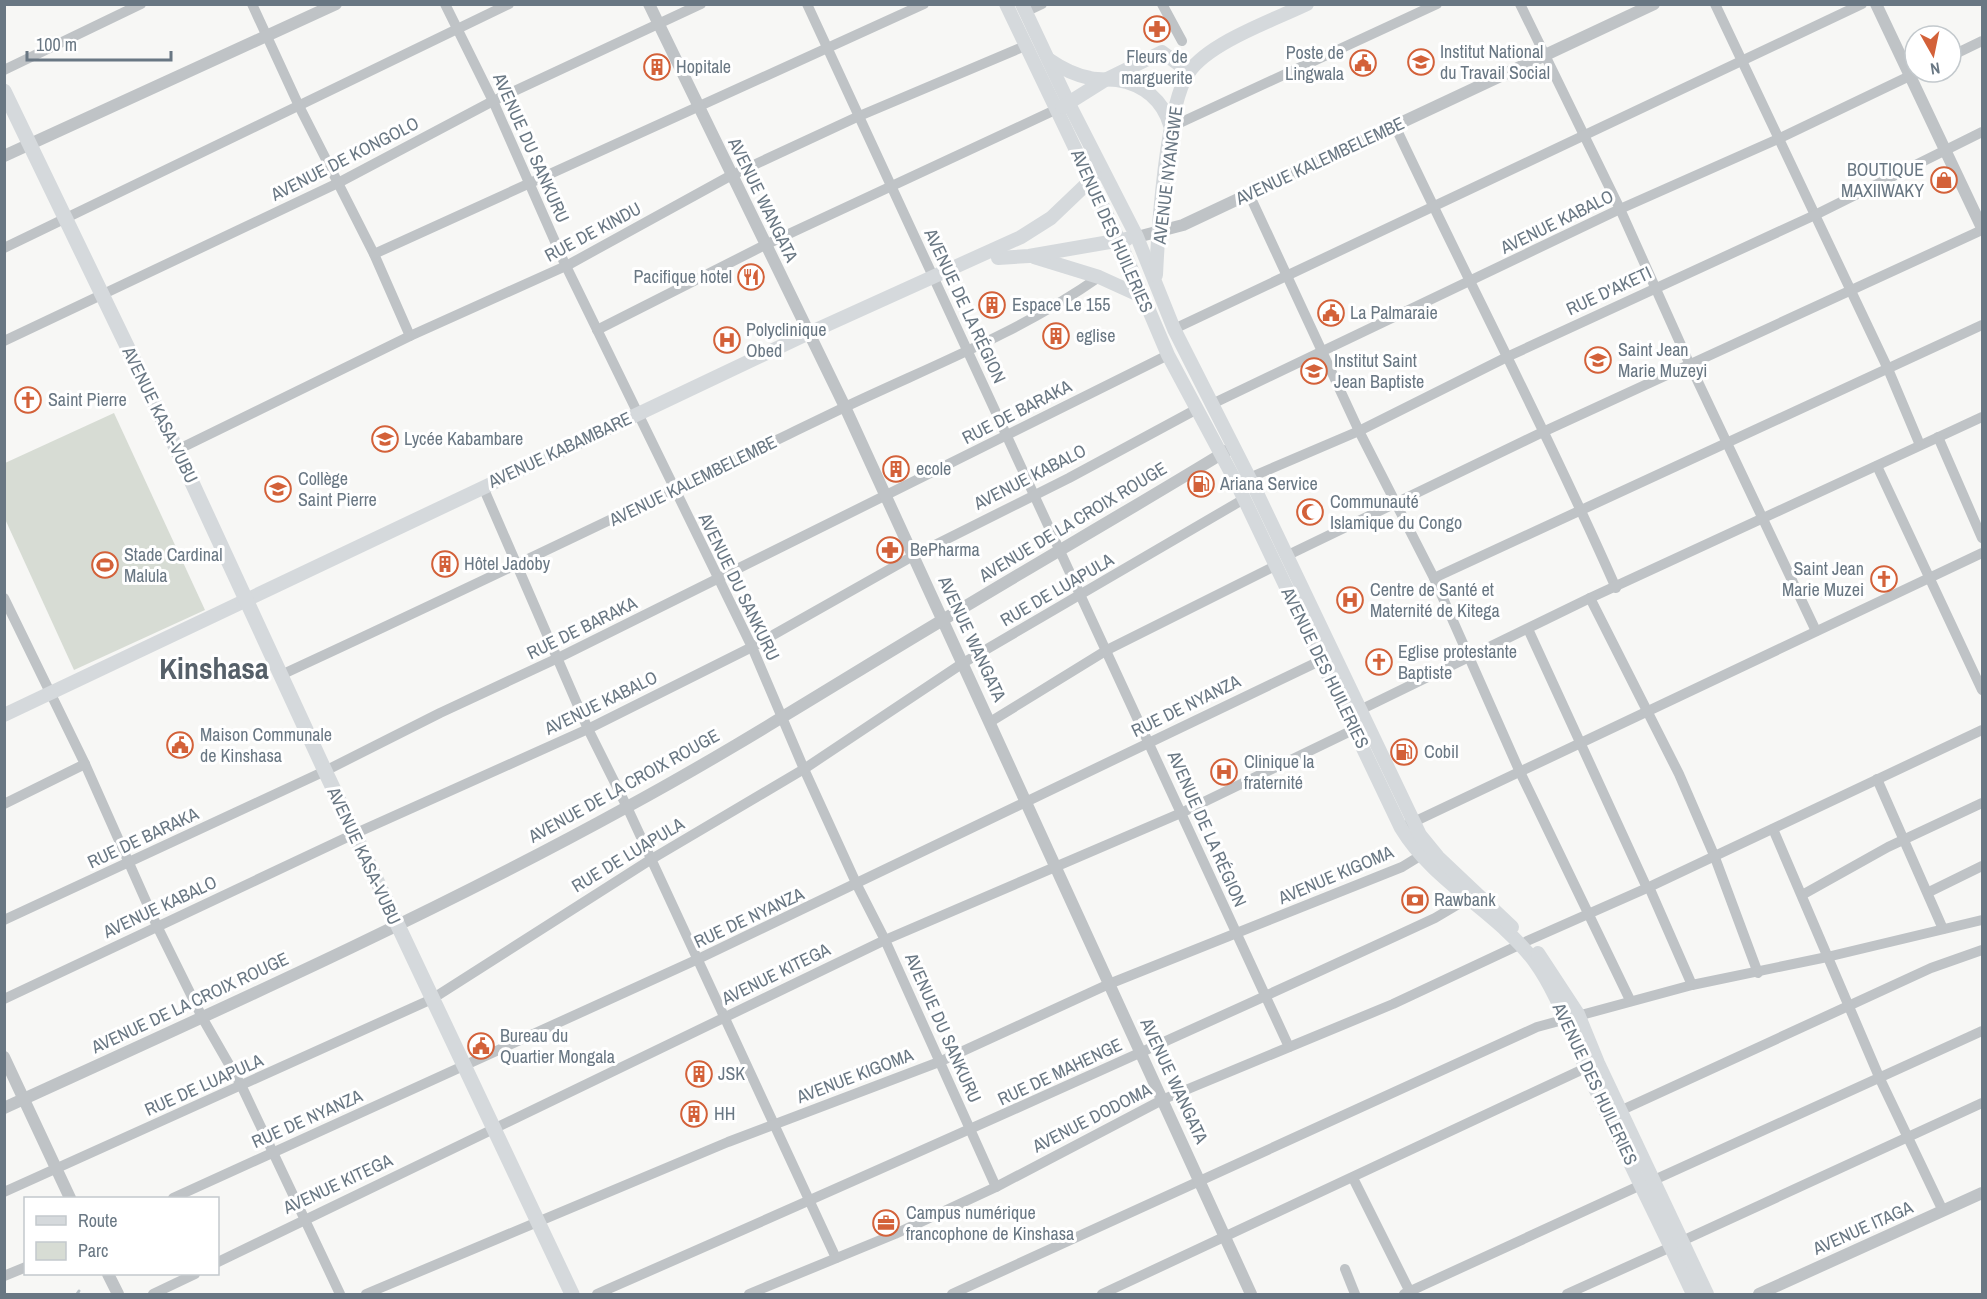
<svg xmlns="http://www.w3.org/2000/svg" width="1987" height="1299" font-family="'Archivo Narrow',sans-serif">
  <style>
    .green { fill: #d7dcd4 }
    .lines { fill: none; stroke-linecap: round; stroke-linejoin: round }
    .stream { stroke: #bac3c8; stroke-width: 3 }
    .minor { stroke: #bfc3c6; stroke-width: 10 }
    .tertiary { stroke: #bfc3c6; stroke-width: 12 }
    .secondary { stroke: #d5d9dc; stroke-width: 14 }
    .primary { stroke: #d5d9dc; stroke-width: 15 }
    .labels { text-anchor: middle; stroke-width: 6; stroke-linejoin: round; paint-order: stroke }
    .poi-label { font-size: 18px; fill: #697783; stroke: #fff; text-anchor: start }
    .street-label { font-size: 18px; fill: #697783; stroke: #fff }
    .town-label { font-size: 30px; font-weight: bold; fill: #566069; stroke: #fff }
  </style>
  <rect width="100%" height="100%" fill="#f7f7f5"/>
  <path class="green" d="M114 413 205 610 74 670 5 519V463Z"/>
  <g class="lines">
    <path class="stream" d="M77 1294 79 1291"/>
    <g class="minor">
      <path d="M252 4 299 106 374 254 410 336"/>
      <path d="M445 4 493 101 564 262 752 647 804 769 857 885 885 940 996 1187"/>
      <path d="M807 4C967 352 1130 698 1289 1047"/>
      <path d="M1162 4 1182 41"/>
      <path d="M1520 4 1620 209 1690 365 1816 631"/>
      <path d="M1715 4 1888 369 1920 445"/>
      <path d="M1025 12 1042 4"/>
      <path d="M1951 56 1982 41"/>
      <path d="M4 70 141 4"/>
      <path d="M1395 126C1468 281 1547 432 1616 588"/>
      <path d="M1171 127 1437 4"/>
      <path d="M1249 194 1359 431 1434 578 1519 770 1630 1000"/>
      <path d="M4 248 509 4"/>
      <path d="M374 254 924 4"/>
      <path d="M1174 329 1862 4"/>
      <path d="M597 330 765 245 1055 110"/>
      <path d="M4 341 338 183 493 101 701 4"/>
      <path d="M1212 404 1620 209 1778 139 1918 72"/>
      <path d="M1938 437 1982 538"/>
      <path d="M177 450 410 336 568 265 730 176 857 117 1025 46"/>
      <path d="M1877 466 1982 690"/>
      <path d="M1249 478 1359 431 1509 356 1815 215 1982 132"/>
      <path d="M483 487 588 729 627 807 836 1258"/>
      <path d="M1286 556 1545 431 1982 230"/>
      <path d="M1434 578 1982 325"/>
      <path d="M4 598 85 764 157 926 203 1019 242 1087 340 1294"/>
      <path d="M1590 598 1679 774 1714 855 1758 973"/>
      <path d="M1528 629 1647 888"/>
      <path d="M281 675C470 588 656 498 843 408 929 367 1021 332 1099 277"/>
      <path d="M1360 710 1590 598 1982 417"/>
      <path d="M990 722 1107 650 1277 565"/>
      <path d="M1877 779 1943 929"/>
      <path d="M4 804 85 764"/>
      <path d="M1401 828 1982 553"/>
      <path d="M1773 829 1880 1079 1943 1211"/>
      <path d="M1649 887 1692 985"/>
      <path d="M1929 892 1982 866"/>
      <path d="M1802 895 1888 847 1982 803"/>
      <path d="M4 920 325 771 440 713 558 658 1168 355"/>
      <path d="M1527 941 1647 888 1982 730"/>
      <path d="M4 999 354 834 588 729 752 647 913 556 1069 478 1197 409"/>
      <path d="M1622 1110 1931 968 1982 950"/>
      <path d="M1353 1178 1411 1294"/>
      <path d="M1654 1180 1982 1031"/>
      <path d="M4 1192 432 999 650 860 804 769 963 663 1244 499"/>
      <path d="M173 1198 696 960 1328 657"/>
      <path d="M1682 1241 1982 1103"/>
      <path d="M218 1262 885 940 1181 813 1355 729"/>
      <path d="M1345 1269 1355 1294"/>
      <path d="M4 1276 26 1267"/>
      <path d="M153 1294 195 1274"/>
      <path d="M366 1294 728 1142 939 1062 1109 984 1402 867 1420 856"/>
      <path d="M597 1294C877 1171 1157 1047 1435 918L1467 899"/>
      <path d="M749 1294 895 1234 996 1187 1164 1099 1393 1004 1519 945"/>
      <path d="M952 1294 1537 1027 1692 985 1827 957 1982 920"/>
      <path d="M1102 1294 1592 1065"/>
      <path d="M1404 1294 1641 1185"/>
      <path d="M1567 1294 1671 1247"/>
    </g>
    <g class="tertiary">
      <path d="M649 4 845 407 1251 1294"/>
      <path d="M1876 4 1982 228"/>
      <path d="M4 156 336 4"/>
      <path d="M1137 237 1183 225 1654 4"/>
      <path d="M4 1057 70 1198"/>
      <path d="M4 1108C214 1012 425 918 627 807 736 748 840 681 946 618 1040 561 1135 507 1228 450"/>
      <path d="M108 1274 118 1294"/>
      <path d="M1759 1294 1982 1193"/>
    </g>
    <g class="secondary">
      <path d="M1006 4 1119 240 1168 355 1237 484 1401 828C1434 883 1497 911 1535 962 1558 994 1570 1033 1586 1068 1620 1145 1658 1219 1693 1294"/>
      <path d="M1022 4 1069 104 1137 237 1174 329 1256 491 1420 835 1438 857 1512 927"/>
      <path d="M1048 59C1061 68 1074 75 1090 78 1099 80 1108 79 1117 80 1144 84 1163 101 1170 125"/>
      <path d="M1062 107 1105 80 1162 52 1189 72"/>
      <path d="M1034 257 1099 277 1143 297"/>
      <path d="M998 258 1029 256 1127 239"/>
      <path d="M1156 275C1158 232 1166 104 1189 72 1210 42 1274 20 1307 4"/>
      <path d="M4 715 809 333 1021 237 1051 218 1095 176"/>
      <path d="M1538 953 1578 1014 1598 1063 1707 1294"/>
    </g>
    <path class="primary" d="M4 91 177 450 325 771 572 1294"/>
  </g>
  <defs>
    <g id="pharmacy-ring" transform="scale(1.35)"><circle r="9.5" fill="#fff" stroke="#d36139" stroke-width="1.5"/><path d="M-2-6h4v4h4v4h-4v4h-4v-4h-4v-4h4Z" fill="#d36139"/></g>
    <g id="university-ring" transform="scale(1.35)"><circle r="9.5" fill="#fff" stroke="#d36139" stroke-width="1.5"/><path d="M0-5L7-2L0 1L-7-2ZM-4 1L0 2.5L4 1V4Q0 6-4 4Z" fill="#d36139"/></g>
    <g id="civic-ring" transform="scale(1.35)"><circle r="9.5" fill="#fff" stroke="#d36139" stroke-width="1.5"/><path d="M-.6-6.5H3V-4.5H.6V-3L4-1V1h2V6H-6V1h2V-1L-.6-3ZM-1.2 2.5V6h2.4V2.5Z" fill="#d36139"/></g>
    <g id="building-ring" transform="scale(1.35)"><circle r="9.5" fill="#fff" stroke="#d36139" stroke-width="1.5"/><path d="M-4-6H4V6H1V3H-1V6H-4ZM-2.5-4.3h1.7v1.8h-1.7ZM.8-4.3h1.7v1.8H.8ZM-2.5-1h1.7V.8h-1.7ZM.8-1h1.7V.8H.8Z" fill="#d36139"/></g>
    <g id="shop-ring" transform="scale(1.35)"><circle r="9.5" fill="#fff" stroke="#d36139" stroke-width="1.5"/><path d="M-5-2.5h2.3a2.7 3.5 0 0 1 5.4 0H5L5.5 6h-11ZM-1.5-2.5h3a1.5 2.3 0 0 0-3 0Z" fill="#d36139"/></g>
    <g id="restaurant-ring" transform="scale(1.35)"><circle r="9.5" fill="#fff" stroke="#d36139" stroke-width="1.5"/><path d="M-5-6h1v4h1v-4h1v4h1v-4h1v5L-1.5 .5V6h-2V.5L-5-1ZM5-6V6H3V1.5H1.5Q1.5-4 5-6Z" fill="#d36139"/></g>
    <g id="hospital-ring" transform="scale(1.35)"><circle r="9.5" fill="#fff" stroke="#d36139" stroke-width="1.5"/><path d="M-5-5h3v3.5h4V-5h3V5h-3V1.5h-4V5h-3Z" fill="#d36139"/></g>
    <g id="school-ring" transform="scale(1.35)"><circle r="9.5" fill="#fff" stroke="#d36139" stroke-width="1.5"/><path d="M0-5L7-2L0 1L-7-2ZM-4 1L0 2.5L4 1V4Q0 6-4 4Z" fill="#d36139"/></g>
    <g id="church-ring" transform="scale(1.35)"><circle r="9.5" fill="#fff" stroke="#d36139" stroke-width="1.5"/><path d="M-1.2-6h2.4v3.5h3.3v2.4h-3.3V6h-2.4V-.1h-3.3v-2.4h3.3Z" fill="#d36139"/></g>
    <g id="fuel-ring" transform="scale(1.35)"><circle r="9.5" fill="#fff" stroke="#d36139" stroke-width="1.5"/><path d="M-5.5-6h7V0h2V4h1.3V-2.5L3-4.5l.8-.8L6-3V5H2.5V1h-1V6h-7ZM-4.2-4.7v3.2H.2V-4.7Z" fill="#d36139"/></g>
    <g id="mosque-ring" transform="scale(1.35)"><circle r="9.5" fill="#fff" stroke="#d36139" stroke-width="1.5"/><path d="M3.5-4.9A6 6 0 1 0 3.5 4.9A5 5 0 1 1 3.5-4.9Z" fill="#d36139"/></g>
    <g id="stadium-ring" transform="scale(1.35)"><circle r="9.5" fill="#fff" stroke="#d36139" stroke-width="1.5"/><path d="M0-5a6.5 5 0 1 0 0 10a6.5 5 0 1 0 0-10ZM-3.5-1.8h7v3.6h-7Z" fill="#d36139"/></g>
    <g id="bank-ring" transform="scale(1.35)"><circle r="9.5" fill="#fff" stroke="#d36139" stroke-width="1.5"/><path d="M-6-4H6V4H-6ZM0-2.3a2.3 2.3 0 1 0 0 4.6a2.3 2.3 0 1 0 0-4.6Z" fill="#d36139"/></g>
    <g id="office-ring" transform="scale(1.35)"><circle r="9.5" fill="#fff" stroke="#d36139" stroke-width="1.5"/><path d="M-6-3h4V-5.5h4V-3h4V5H-6ZM-1-4.5V-3h2v-1.5ZM-6 0V1H6V0Z" fill="#d36139"/></g>
  </defs>
  <g fill-rule="evenodd">
    <use href="#pharmacy-ring" x="1157" y="29"/>
    <use href="#university-ring" x="1421" y="62"/>
    <use href="#civic-ring" x="1363" y="63"/>
    <use href="#building-ring" x="657" y="67"/>
    <use href="#shop-ring" x="1944" y="180"/>
    <use href="#restaurant-ring" x="751" y="277"/>
    <use href="#building-ring" x="992" y="305"/>
    <use href="#civic-ring" x="1331" y="313"/>
    <use href="#building-ring" x="1056" y="336"/>
    <use href="#hospital-ring" x="727" y="340"/>
    <use href="#school-ring" x="1598" y="360"/>
    <use href="#school-ring" x="1314" y="371"/>
    <use href="#church-ring" x="28" y="400"/>
    <use href="#school-ring" x="385" y="439"/>
    <use href="#building-ring" x="896" y="469"/>
    <use href="#fuel-ring" x="1201" y="484"/>
    <use href="#school-ring" x="278" y="489"/>
    <use href="#mosque-ring" x="1310" y="512"/>
    <use href="#pharmacy-ring" x="890" y="550"/>
    <use href="#building-ring" x="445" y="564"/>
    <use href="#stadium-ring" x="105" y="565"/>
    <use href="#church-ring" x="1884" y="579"/>
    <use href="#hospital-ring" x="1350" y="600"/>
    <use href="#church-ring" x="1379" y="662"/>
    <use href="#civic-ring" x="180" y="745"/>
    <use href="#fuel-ring" x="1404" y="752"/>
    <use href="#hospital-ring" x="1224" y="772"/>
    <use href="#bank-ring" x="1415" y="900"/>
    <use href="#civic-ring" x="481" y="1046"/>
    <use href="#building-ring" x="699" y="1074"/>
    <use href="#building-ring" x="694" y="1114"/>
    <use href="#office-ring" x="886" y="1223"/>
  </g>
  <g class="labels">
    <g class="poi-label">
      <text x="1440" y="58">Institut National<tspan x="1440" dy="21">du Travail Social</tspan></text>
      <text x="1344" y="59" text-anchor="end">Poste de<tspan x="1344" dy="21">Lingwala</tspan></text>
      <text x="1157" y="63" text-anchor="middle">Fleurs de<tspan x="1157" dy="21">marguerite</tspan></text>
      <text x="676" y="73">Hopitale</text>
      <text x="1924" y="176" text-anchor="end">BOUTIQUE<tspan x="1924" dy="21">MAXIIWAKY</tspan></text>
      <text x="732" y="283" text-anchor="end">Pacifique hotel</text>
      <text x="1012" y="311">Espace Le 155</text>
      <text x="1350" y="319">La Palmaraie</text>
      <text x="746" y="336">Polyclinique<tspan x="746" dy="21">Obed</tspan></text>
      <text x="1076" y="342">eglise</text>
      <text x="1618" y="356">Saint Jean<tspan x="1618" dy="21">Marie Muzeyi</tspan></text>
      <text x="1334" y="367">Institut Saint<tspan x="1334" dy="21">Jean Baptiste</tspan></text>
      <text x="48" y="406">Saint Pierre</text>
      <text x="404" y="445">Lycée Kabambare</text>
      <text x="916" y="475">ecole</text>
      <text x="298" y="485">Collège<tspan x="298" dy="21">Saint Pierre</tspan></text>
      <text x="1220" y="490">Ariana Service</text>
      <text x="1330" y="508">Communauté<tspan x="1330" dy="21">Islamique du Congo</tspan></text>
      <text x="910" y="556">BePharma</text>
      <text x="124" y="561">Stade Cardinal<tspan x="124" dy="21">Malula</tspan></text>
      <text x="464" y="570">Hôtel Jadoby</text>
      <text x="1864" y="575" text-anchor="end">Saint Jean<tspan x="1864" dy="21">Marie Muzei</tspan></text>
      <text x="1370" y="596">Centre de Santé et<tspan x="1370" dy="21">Maternité de Kitega</tspan></text>
      <text x="1398" y="658">Eglise protestante<tspan x="1398" dy="21">Baptiste</tspan></text>
      <text x="200" y="741">Maison Communale<tspan x="200" dy="21">de Kinshasa</tspan></text>
      <text x="1424" y="758">Cobil</text>
      <text x="1244" y="768">Clinique la<tspan x="1244" dy="21">fraternité</tspan></text>
      <text x="1434" y="906">Rawbank</text>
      <text x="500" y="1042">Bureau du<tspan x="500" dy="21">Quartier Mongala</tspan></text>
      <text x="718" y="1080">JSK</text>
      <text x="714" y="1120">HH</text>
      <text x="906" y="1219">Campus numérique<tspan x="906" dy="21">francophone de Kinshasa</tspan></text>
    </g>
    <g class="street-label">
      <text transform="translate(531 148) rotate(66)" y="6">AVENUE DU SANKURU</text>
      <text transform="translate(345 159) rotate(-27)" y="6">AVENUE DE KONGOLO</text>
      <text transform="translate(1320 161) rotate(-25)" y="6">AVENUE KALEMBELEMBE</text>
      <text transform="translate(1168 175) rotate(-83)" y="6">AVENUE NYANGWE</text>
      <text transform="translate(763 200) rotate(64)" y="6">AVENUE WANGATA</text>
      <text transform="translate(1557 222) rotate(-26)" y="6">AVENUE KABALO</text>
      <text transform="translate(1112 231) rotate(66)" y="6">AVENUE DES HUILERIES</text>
      <text transform="translate(593 232) rotate(-28)" y="6">RUE DE KINDU</text>
      <text transform="translate(1609 291) rotate(-25)" y="6">RUE D'AKETI</text>
      <text transform="translate(965 306) rotate(65)" y="6">AVENUE DE LA RÉGION</text>
      <text transform="translate(1017 412) rotate(-27)" y="6">RUE DE BARAKA</text>
      <text transform="translate(160 415) rotate(64)" y="6">AVENUE KASA-VUBU</text>
      <text transform="translate(560 450) rotate(-25)" y="6">AVENUE KABAMBARE</text>
      <text transform="translate(1030 477) rotate(-27)" y="6">AVENUE KABALO</text>
      <text transform="translate(693 481) rotate(-26)" y="6">AVENUE KALEMBELEMBE</text>
      <text transform="translate(1073 522) rotate(-31)" y="6">AVENUE DE LA CROIX ROUGE</text>
      <text transform="translate(739 587) rotate(64)" y="6">AVENUE DU SANKURU</text>
      <text transform="translate(1057 590) rotate(-30)" y="6">RUE DE LUAPULA</text>
      <text transform="translate(582 628) rotate(-26)" y="6">RUE DE BARAKA</text>
      <text transform="translate(972 639) rotate(65)" y="6">AVENUE WANGATA</text>
      <text transform="translate(1325 668) rotate(64)" y="6">AVENUE DES HUILERIES</text>
      <text transform="translate(601 703) rotate(-26)" y="6">AVENUE KABALO</text>
      <text transform="translate(1186 706) rotate(-26)" y="6">RUE DE NYANZA</text>
      <text transform="translate(624 786) rotate(-29)" y="6">AVENUE DE LA CROIX ROUGE</text>
      <text transform="translate(1207 829) rotate(66)" y="6">AVENUE DE LA RÉGION</text>
      <text transform="translate(143 838) rotate(-25)" y="6">RUE DE BARAKA</text>
      <text transform="translate(628 855) rotate(-31)" y="6">RUE DE LUAPULA</text>
      <text transform="translate(364 856) rotate(65)" y="6">AVENUE KASA-VUBU</text>
      <text transform="translate(1336 875) rotate(-23)" y="6">AVENUE KIGOMA</text>
      <text transform="translate(160 907) rotate(-25)" y="6">AVENUE KABALO</text>
      <text transform="translate(749 918) rotate(-25)" y="6">RUE DE NYANZA</text>
      <text transform="translate(776 974) rotate(-26)" y="6">AVENUE KITEGA</text>
      <text transform="translate(190 1003) rotate(-25)" y="6">AVENUE DE LA CROIX ROUGE</text>
      <text transform="translate(943 1028) rotate(66)" y="6">AVENUE DU SANKURU</text>
      <text transform="translate(1060 1072) rotate(-25)" y="6">RUE DE MAHENGE</text>
      <text transform="translate(855 1076) rotate(-21)" y="6">AVENUE KIGOMA</text>
      <text transform="translate(1174 1081) rotate(65)" y="6">AVENUE WANGATA</text>
      <text transform="translate(1595 1084) rotate(65)" y="6">AVENUE DES HUILERIES</text>
      <text transform="translate(204 1085) rotate(-24)" y="6">RUE DE LUAPULA</text>
      <text transform="translate(1092 1118) rotate(-27)" y="6">AVENUE DODOMA</text>
      <text transform="translate(307 1119) rotate(-24)" y="6">RUE DE NYANZA</text>
      <text transform="translate(338 1184) rotate(-25)" y="6">AVENUE KITEGA</text>
      <text transform="translate(1863 1228) rotate(-24)" y="6">AVENUE ITAGA</text>
    </g>
    <g class="town-label">
      <text x="214" y="679">Kinshasa</text>
    </g>
  </g>
  <rect width="1987" height="1299" fill="none" stroke="#697783" stroke-width="12"/>
  <rect x="24" y="1197" width="195" height="78" fill="#ffffff" stroke="#c3c9cd" stroke-width="1.5"/>
  <rect x="36" y="1216" width="30" height="9" fill="#d5d9dc" stroke="#c3c9cd" stroke-width="1.5"/>
  <text x="78" y="1227" font-size="18" fill="#697783">Route</text>
  <rect x="36" y="1242" width="30" height="18" fill="#d7dcd4" stroke="#c3c9cd" stroke-width="1.5"/>
  <text x="78" y="1257" font-size="18" fill="#697783">Parc</text>
  <g transform="translate(1933 54) rotate(171)"><circle r="28" fill="#ffffff" stroke="#c3c9cd" stroke-width="1.5"/>
  <path d="M0-4.5L10 22L0 15L-10 22Z" fill="#d36139"/>
  <text y="-9" font-size="16" font-weight="bold" text-anchor="middle" fill="#697783">N</text>
  </g>
  <path d="M27 51v9h144v-9" fill="none" stroke="#697783" stroke-width="3"/>
  <text x="36" y="51" font-size="18" fill="#697783" stroke="#ffffff" stroke-width="4.5" paint-order="stroke">100 m</text>
</svg>
